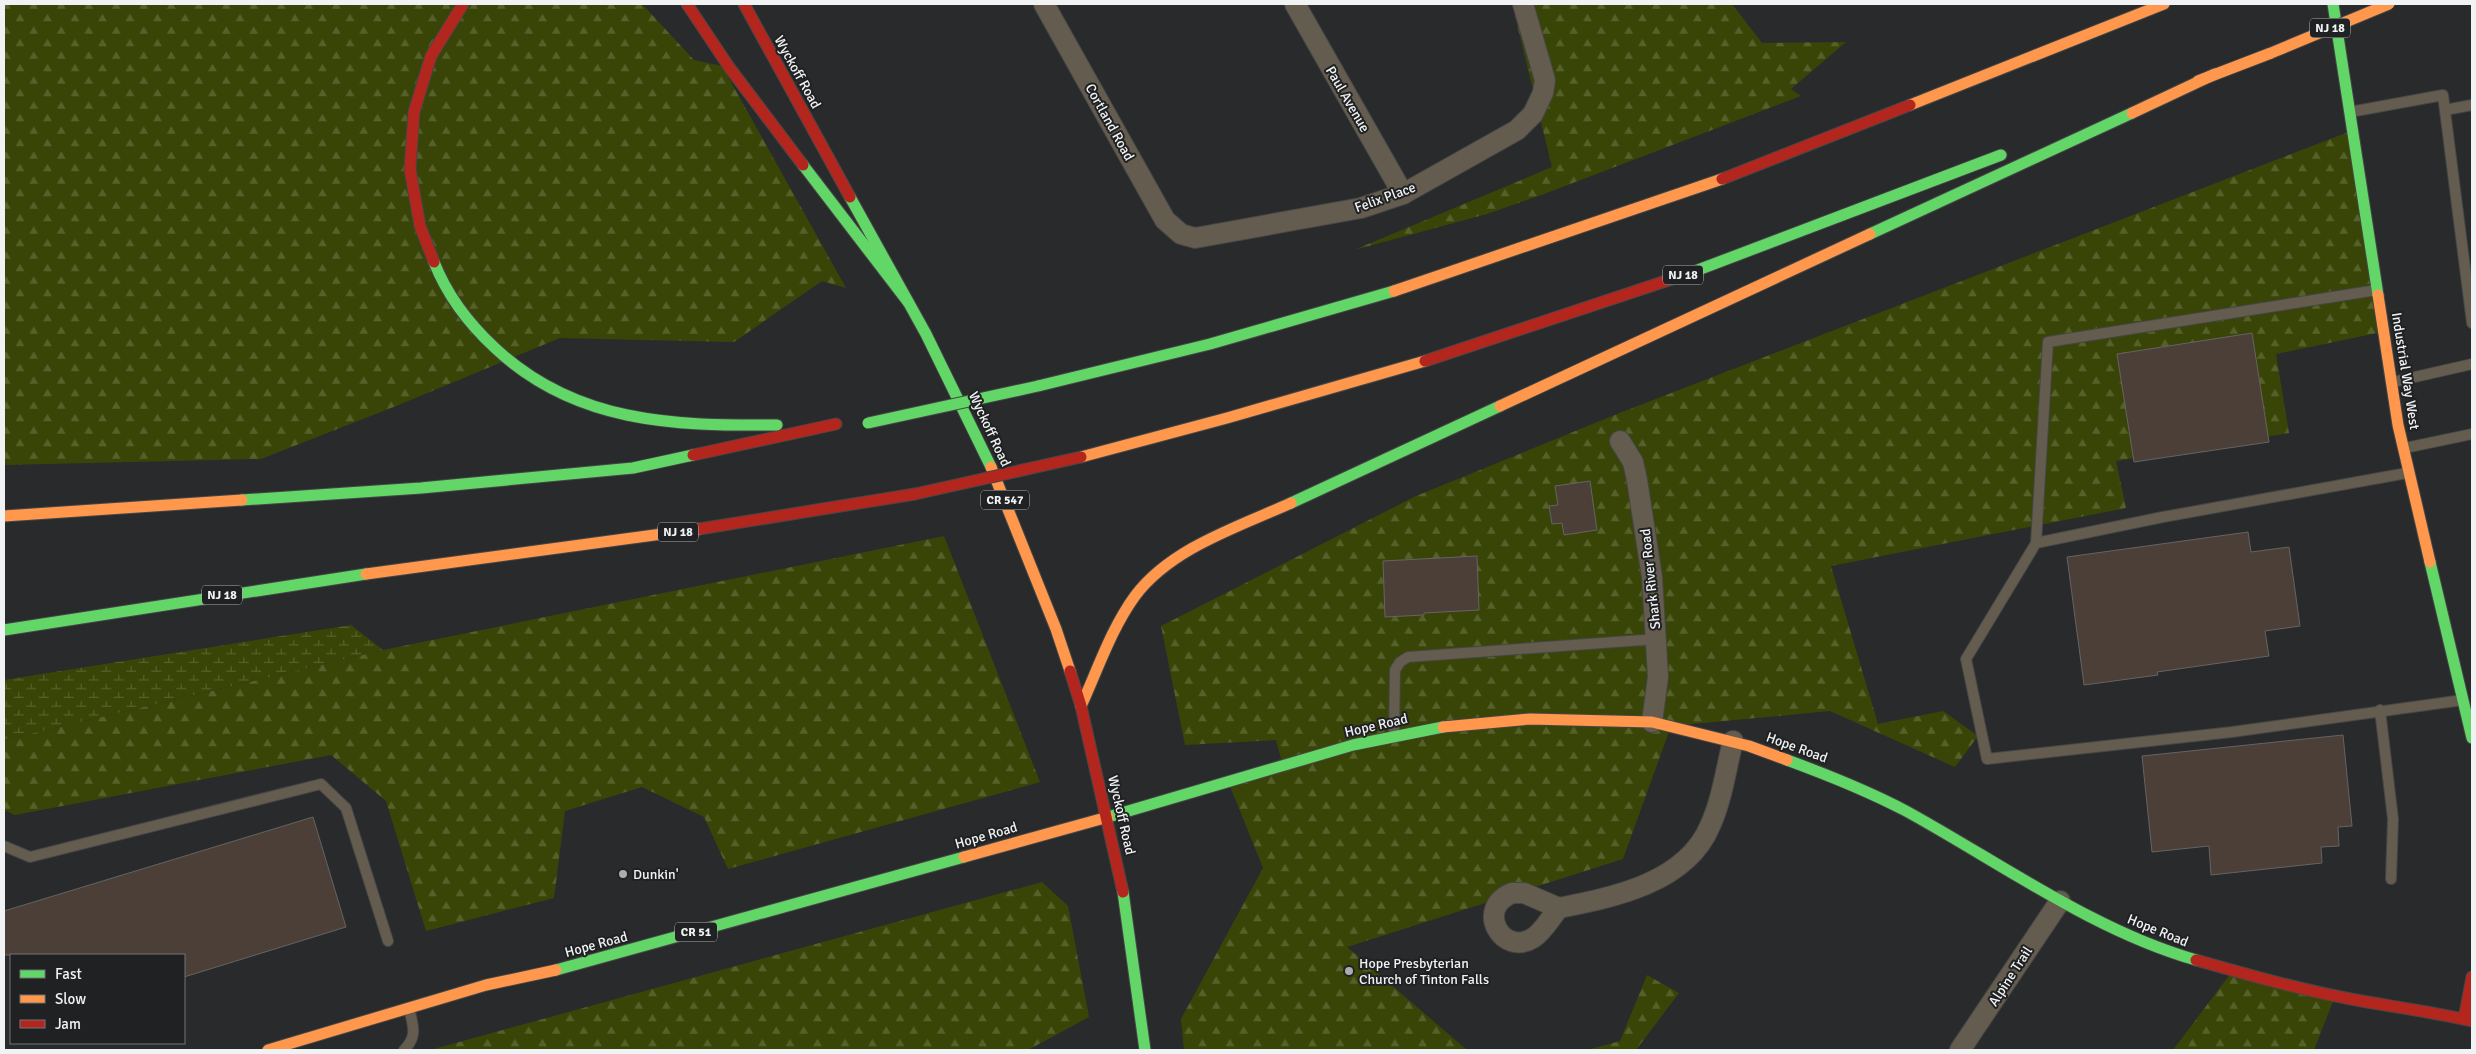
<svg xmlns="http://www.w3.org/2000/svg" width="2476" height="1054" font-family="Signika,sans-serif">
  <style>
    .forest { fill: url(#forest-firs) }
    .wetland { fill: url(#wetland-marsh) }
    .building { fill: #4c3f37; stroke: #646464 }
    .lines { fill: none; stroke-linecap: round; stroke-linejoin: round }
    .lane-casing { stroke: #454647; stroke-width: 12 }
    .street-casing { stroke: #454647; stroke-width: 22 }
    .fast-casing { stroke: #454647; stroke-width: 13 }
    .slow-casing { stroke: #454647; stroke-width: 13 }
    .jam-casing { stroke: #454647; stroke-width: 13 }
    .lane { stroke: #645c4e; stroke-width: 10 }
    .street { stroke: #645c4e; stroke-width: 20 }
    .fast { stroke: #63d668; stroke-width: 11 }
    .slow { stroke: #ff974d; stroke-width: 11 }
    .jam { stroke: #b3261e; stroke-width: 11 }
    .fast-bridge-casing { stroke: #454647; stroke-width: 13; stroke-linecap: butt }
    .slow-bridge-casing { stroke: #454647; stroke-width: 13; stroke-linecap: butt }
    .jam-bridge-casing { stroke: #454647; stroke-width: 13; stroke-linecap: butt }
    .fast-bridge { stroke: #63d668; stroke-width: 11 }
    .slow-bridge { stroke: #ff974d; stroke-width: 11 }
    .jam-bridge { stroke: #b3261e; stroke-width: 11 }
    .poi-dot { fill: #aaacad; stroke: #1f2122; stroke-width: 2 }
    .labels { text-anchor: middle; stroke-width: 4; stroke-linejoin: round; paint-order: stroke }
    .shield { fill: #1f2122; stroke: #b1b3b4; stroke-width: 1 }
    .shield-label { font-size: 12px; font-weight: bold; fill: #f0f2f3 }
    .street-label { font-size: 14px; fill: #f0f2f3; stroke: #1f2122 }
    .poi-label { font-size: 14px; fill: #f0f2f3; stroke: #1f2122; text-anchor: start }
  </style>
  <defs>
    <pattern id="forest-firs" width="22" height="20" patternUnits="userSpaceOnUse" patternTransform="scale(1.25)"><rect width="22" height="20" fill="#394506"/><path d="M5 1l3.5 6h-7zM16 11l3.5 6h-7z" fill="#56602b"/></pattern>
    <pattern id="wetland-marsh" width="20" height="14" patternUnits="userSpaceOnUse" patternTransform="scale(1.25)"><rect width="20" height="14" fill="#394506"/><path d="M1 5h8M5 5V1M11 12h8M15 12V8" fill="none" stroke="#56602b"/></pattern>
  </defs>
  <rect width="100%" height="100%" fill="#292a2b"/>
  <g class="forest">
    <path d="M4 4H642L694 60 722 66 846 288 822 281 734 342 560 338 396 406 261 459 4 465Z"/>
    <path d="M1512 4H1732L1762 43 1846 42 1791 89 1801 96 1544 194 1487 214 1354 250 1552 167Z"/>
    <path d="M2351 131 2387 331 2276 354 2289 433 2116 461 2126 508 1831 566 1878 724 1943 711 1978 736 1955 767 1830 711 1671 726 1623 859 1347 947 1467 1050H1184L1181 1019 1263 868 1230 786 1283 766 1276 740 1185 745 1161 626 1416 496 1622 412Z"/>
    <path d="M944 536 1040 782 728 869 704 817 642 787 565 811 554 898 426 931 386 801 331 755 15 815 4 810V740L383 650Z"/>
    <path d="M1042 882 1068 906 1089 1017 1028 1050H430Z"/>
    <path d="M2231 973 2335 996 2314 1050H2173Z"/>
    <path d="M1647 975 1679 993 1636 1050H1587L1620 1041Z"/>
  </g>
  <path class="wetland" d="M351 625 383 650 4 740V680Z"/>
  <g class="building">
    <path d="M2252 333 2269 442 2134 462 2117 354Z"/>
    <path d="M1590 481 1597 530 1564 535 1562 523 1552 524 1549 506 1558 505 1555 486Z"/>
    <path d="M2248 532 2251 552 2289 547 2300 626 2265 631 2269 656 2157 672 2158 675 2084 685 2067 557Z"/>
    <path d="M1477 556 1479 610 1424 613V615L1385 617 1383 561Z"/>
    <path d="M2343 735 2352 826 2338 827 2339 846 2321 847 2322 863 2211 875 2209 846 2152 852 2142 756Z"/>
    <path d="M313 817 346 927 184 977V955H4V911Z"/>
  </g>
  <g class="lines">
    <g class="lane-casing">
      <g id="lane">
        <path d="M2445 110 2472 105"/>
        <path d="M2350 112 2443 95 2472 323"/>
        <path d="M2393 382 2472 364"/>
        <path d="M2405 448 2472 434"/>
        <path d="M2407 473 2163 517 2036 543 1966 659 1987 759 2232 732 2463 700"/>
        <path d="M2036 543 2048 342 2377 290"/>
        <path d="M2380 710 2393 819 2391 879"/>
        <path d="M1394 735 1395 670 1400 662 1408 657 1657 639"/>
        <path d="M4 846 30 857 321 784 346 808 388 941"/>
        <path d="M404 1050C418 1036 413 1026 409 1008"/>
      </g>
    </g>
    <g class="street-casing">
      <g id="street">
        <path d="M1044 4 1165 220 1181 234 1195 238 1361 208 1403 194 1517 130 1533 114 1543 93 1545 80 1523 4"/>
        <path d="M1295 4 1403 194"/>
        <path d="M1620 441 1633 462 1637 480 1652 577 1658 677 1652 722"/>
        <path d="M1512 893H1524L1559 908C1551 917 1543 932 1533 938 1503 957 1474 909 1512 893Z"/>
        <path d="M1559 908C1614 897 1686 883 1710 826 1722 800 1726 769 1733 741"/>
        <path d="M1960 1050 2060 901"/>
      </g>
    </g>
    <g class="fast-casing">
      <g id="fast">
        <path d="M2333 4 2378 295"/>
        <path d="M803 165 908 302"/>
        <path d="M850 197 926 334 991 467"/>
        <path d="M1870 234 2132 113"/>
        <path d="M434 262C447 295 469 324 495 348 575 423 673 426 777 425"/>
        <path d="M1690 273 2001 155"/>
        <path d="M1038 386 1210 344 1394 291"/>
        <path d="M242 500 421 488 633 468 693 455"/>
        <path d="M1291 503 1500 406"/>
        <path d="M2430 562 2472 738"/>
        <path d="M4 630 366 574"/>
        <path d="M1787 760C1828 775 1868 791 1906 811 1999 862 2094 931 2196 960"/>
        <path d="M1108 817 1353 745 1443 727"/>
        <path d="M1123 892 1145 1050"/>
        <path d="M556 970 964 857"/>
      </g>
    </g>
    <g class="slow-casing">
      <g id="slow">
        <path d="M2198 81 2271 53"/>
        <path d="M1910 105 2164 4"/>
        <path d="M2132 113 2215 74"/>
        <path d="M1394 291 1722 179"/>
        <path d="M2378 295 2398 425 2430 562"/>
        <path d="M1500 406 1870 234"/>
        <path d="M1081 457 1227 418 1425 361"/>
        <path d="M991 467 1056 629 1070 671"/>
        <path d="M4 516 242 500"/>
        <path d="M366 574 699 529"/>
        <path d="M1081 706C1098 669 1111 629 1135 596 1171 548 1238 527 1291 503"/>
        <path d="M1443 727 1530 719 1652 722 1749 746 1787 760"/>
        <path d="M964 857 1108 817"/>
        <path d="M268 1050 486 985 556 970"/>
      </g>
    </g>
    <g class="jam-casing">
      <g id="jam">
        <path d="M687 4 729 67 803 165"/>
        <path d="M744 4 850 197"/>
        <path d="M1722 179 1910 105"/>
        <path d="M434 262 420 226 410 169 414 112 431 56 463 4"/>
        <path d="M1425 361 1690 273"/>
        <path d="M693 455 836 424"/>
        <path d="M699 529 915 494"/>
        <path d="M1070 671 1081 706 1123 892"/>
        <path d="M2196 960C2252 976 2309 992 2367 1002 2402 1008 2437 1013 2472 1021"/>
        <path d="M2464 1019 2472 977"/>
      </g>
    </g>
    <use href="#lane" class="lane"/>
    <use href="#street" class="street"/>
    <use href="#fast" class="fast"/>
    <use href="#slow" class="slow"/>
    <use href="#jam" class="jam"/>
    <g class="fast-bridge-casing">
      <path id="fast-bridge" d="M868 423 1038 386"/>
    </g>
    <g class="slow-bridge-casing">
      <path id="slow-bridge" d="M2271 53 2389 4"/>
    </g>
    <g class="jam-bridge-casing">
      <path id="jam-bridge" d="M915 494 1081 457"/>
    </g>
    <use href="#fast-bridge" class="fast-bridge"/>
    <use href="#slow-bridge" class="slow-bridge"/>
    <use href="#jam-bridge" class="jam-bridge"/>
  </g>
  <g class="poi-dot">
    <circle cx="623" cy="874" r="5"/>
    <circle cx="1349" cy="971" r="5"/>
  </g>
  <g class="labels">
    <g class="shield">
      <rect x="2310" y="18.5" width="40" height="19" rx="4"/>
      <rect x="1663" y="265.5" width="40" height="19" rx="4"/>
      <rect x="981" y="490.5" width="48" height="19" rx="4"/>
      <rect x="658" y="522.5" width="40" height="19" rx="4"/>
      <rect x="202" y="585.5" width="40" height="19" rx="4"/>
      <rect x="675" y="922.5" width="42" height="19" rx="4"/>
    </g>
    <g class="shield-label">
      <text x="2330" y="32">NJ 18</text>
      <text x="1683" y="279">NJ 18</text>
      <text x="1005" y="504">CR 547</text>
      <text x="678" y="536">NJ 18</text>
      <text x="222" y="599">NJ 18</text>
      <text x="696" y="936">CR 51</text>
    </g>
    <g class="street-label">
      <text transform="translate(798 72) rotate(61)" y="5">Wyckoff Road</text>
      <text transform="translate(1348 99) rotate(60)" y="5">Paul Avenue</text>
      <text transform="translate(1110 122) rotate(61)" y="5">Cortland Road</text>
      <text transform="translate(1385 197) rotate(-20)" y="5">Felix Place</text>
      <text transform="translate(2406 371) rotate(81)" y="5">Industrial Way West</text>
      <text transform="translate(990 429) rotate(65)" y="5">Wyckoff Road</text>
      <text transform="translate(1650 579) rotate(-96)" y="5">Shark River Road</text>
      <text transform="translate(1376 725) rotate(-13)" y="5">Hope Road</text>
      <text transform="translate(1797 747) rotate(20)" y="5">Hope Road</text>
      <text transform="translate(1122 815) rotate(77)" y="5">Wyckoff Road</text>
      <text transform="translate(986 835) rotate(-16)" y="5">Hope Road</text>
      <text transform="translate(2158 930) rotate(22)" y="5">Hope Road</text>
      <text transform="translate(596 944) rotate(-15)" y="5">Hope Road</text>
      <text transform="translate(2010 976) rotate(-57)" y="5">Alpine Trail</text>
    </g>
    <g class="poi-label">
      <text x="633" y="879">Dunkin'</text>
      <text x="1359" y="968">Hope Presbyterian<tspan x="1359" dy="16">Church of Tinton Falls</tspan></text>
    </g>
  </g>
  <rect width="2476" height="1054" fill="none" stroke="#f0f2f3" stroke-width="10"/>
  <rect x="10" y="954" width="175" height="90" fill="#1f2122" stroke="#737576"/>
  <rect x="20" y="970" width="25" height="8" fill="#63d668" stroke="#737576"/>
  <text x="55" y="979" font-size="15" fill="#f0f2f3">Fast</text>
  <rect x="20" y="995" width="25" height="8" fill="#ff974d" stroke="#737576"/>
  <text x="55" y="1004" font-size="15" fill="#f0f2f3">Slow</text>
  <rect x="20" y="1020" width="25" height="8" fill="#b3261e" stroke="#737576"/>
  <text x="55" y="1029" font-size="15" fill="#f0f2f3">Jam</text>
</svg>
